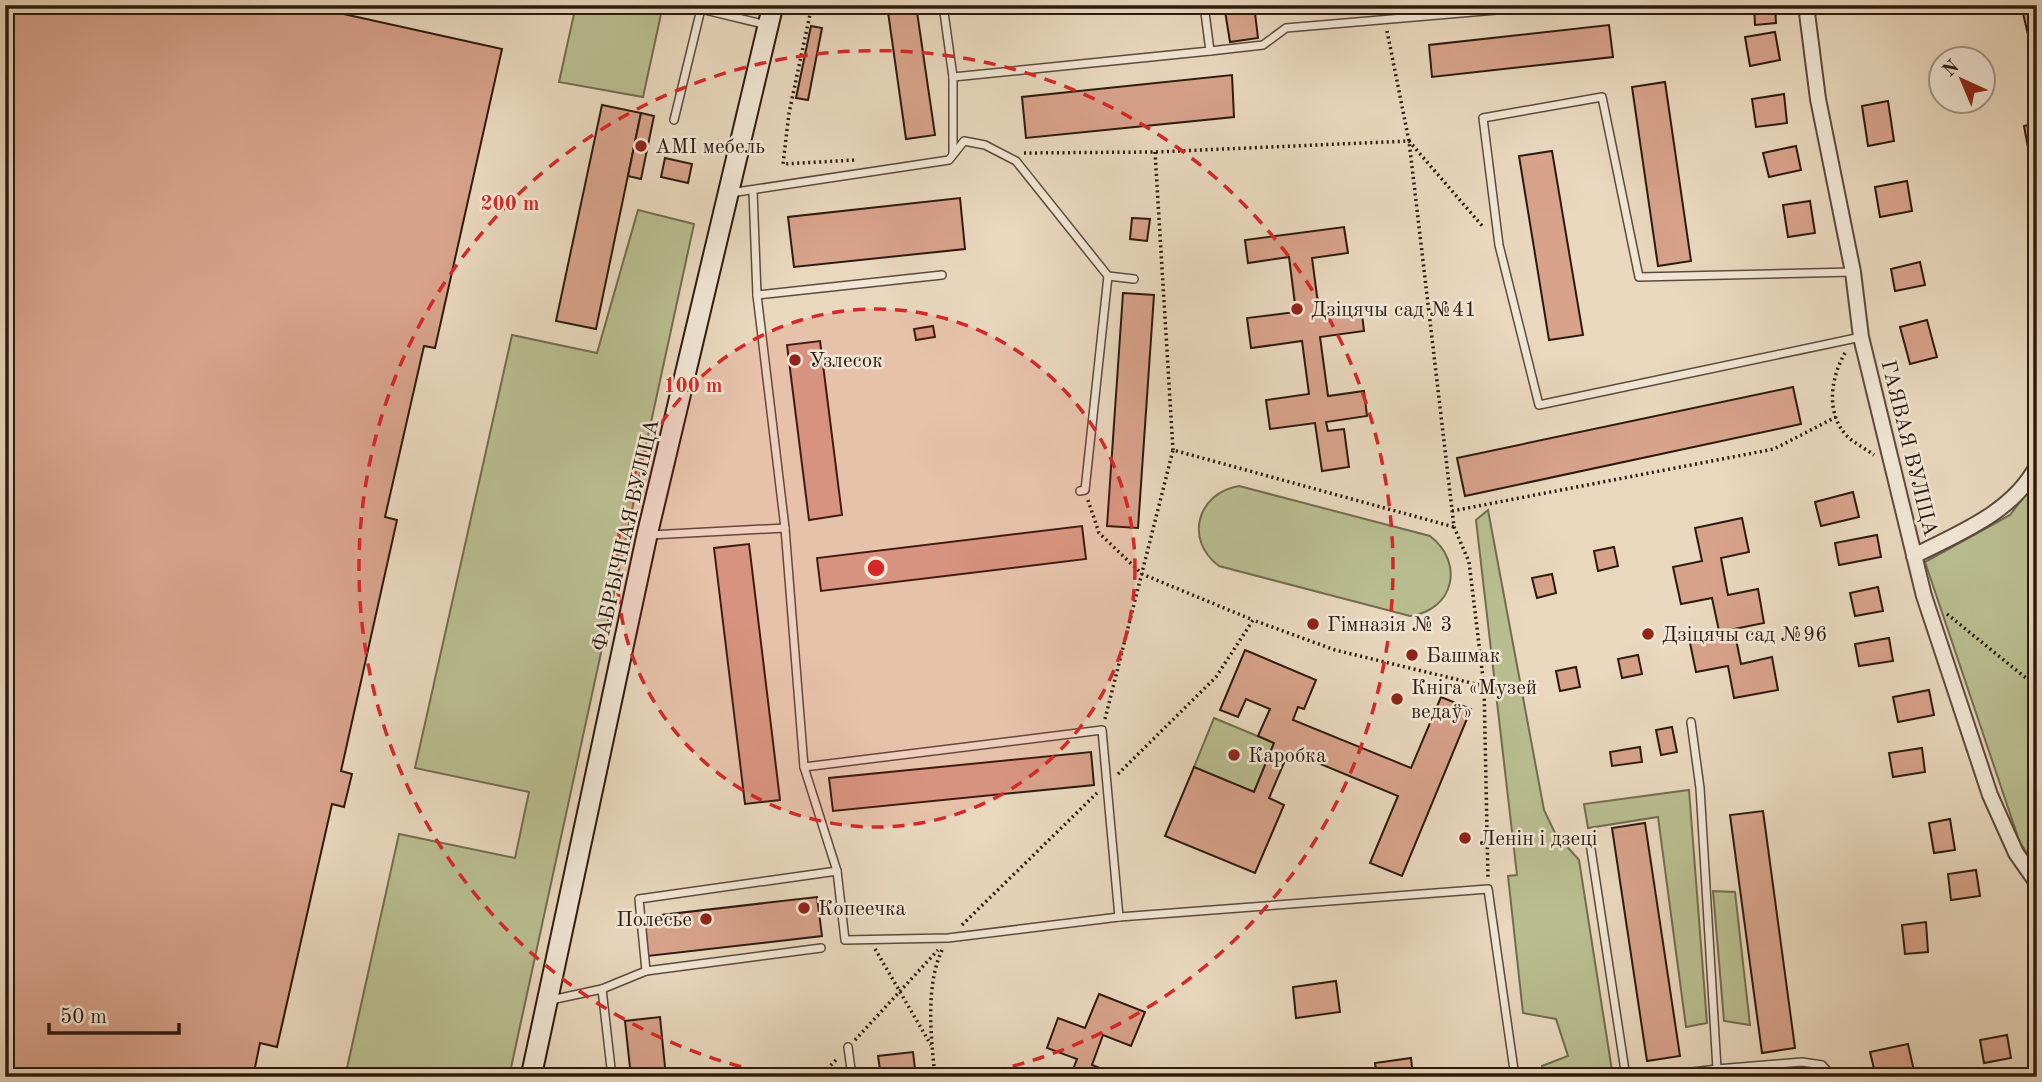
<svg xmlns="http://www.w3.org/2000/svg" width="2042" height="1082" font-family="'Old Standard TT',serif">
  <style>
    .green { fill: #b9be90; stroke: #736c50; stroke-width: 2 }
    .building { fill: #d8a28b; stroke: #2d1a0f; stroke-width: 2 }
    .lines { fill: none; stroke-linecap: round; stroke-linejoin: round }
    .service-casing { stroke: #5c4a3b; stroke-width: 10 }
    .minor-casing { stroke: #5c4a3b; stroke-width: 18 }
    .secondary-casing { stroke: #2d1a0f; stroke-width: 23 }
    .path { stroke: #2d1a0f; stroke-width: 3.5; stroke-dasharray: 2 3.5; stroke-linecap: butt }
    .service { stroke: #f1e6d5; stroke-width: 7 }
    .minor { stroke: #f1e6d5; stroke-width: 14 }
    .secondary { stroke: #f1e6d5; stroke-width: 19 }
    .ring { fill: none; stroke: #d62828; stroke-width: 3.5; stroke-dasharray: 12 9 }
    .poi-dot { fill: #8f2418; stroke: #f1e6d5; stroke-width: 2.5 }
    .labels { text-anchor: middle; stroke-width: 5; stroke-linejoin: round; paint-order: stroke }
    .poi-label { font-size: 21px; fill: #2d1a0f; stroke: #f1e6d5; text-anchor: start }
    .street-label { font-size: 21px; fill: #2d1a0f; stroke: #f1e6d5 }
    .centre { fill: #d62828; stroke: #f1e6d5; stroke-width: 3.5 }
    .ring-label { font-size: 21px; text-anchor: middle; font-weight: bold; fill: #d62828; stroke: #f1e6d5; stroke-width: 5; stroke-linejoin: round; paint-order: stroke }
  </style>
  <rect width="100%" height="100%" fill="#e9d8be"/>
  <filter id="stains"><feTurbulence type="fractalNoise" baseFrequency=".00286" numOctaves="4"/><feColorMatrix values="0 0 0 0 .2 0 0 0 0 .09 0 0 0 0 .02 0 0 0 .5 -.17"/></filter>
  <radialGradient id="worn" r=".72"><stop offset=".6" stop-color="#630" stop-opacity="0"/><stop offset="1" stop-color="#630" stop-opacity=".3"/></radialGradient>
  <g class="green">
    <path d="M576 5H663L643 97 559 82Z"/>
    <path d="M638 210 694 224 509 1077H345L399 834 515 858 529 792 415 768 512 335 597 353Z"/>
    <path d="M2037 480V867L2020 843 1925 562 2010 515Z"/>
    <path d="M1239 486 1430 536C1465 563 1454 610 1410 616L1219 566C1184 540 1197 493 1239 486Z"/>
    <path d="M1488 510 1544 810 1555 833 1579 860 1613 1077H1544L1542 1066 1568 1056 1556 1019 1523 1013 1508 876 1517 875 1476 520Z"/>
    <path d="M1214 718 1274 743 1254 792 1194 767Z"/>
    <path d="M1689 790 1707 1023 1686 1027 1658 817 1588 828 1584 804Z"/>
    <path d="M1713 891 1735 892 1750 1025 1724 1021Z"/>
  </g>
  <g class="building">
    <path d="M5 5H303L502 49 435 348 424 346 385 517 397 520 341 771 352 774 344 807 332 804 277 1047 260 1043 253 1077H5Z"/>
    <path d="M887 5H916L935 135 906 139Z"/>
    <path d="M1224 5H1254L1258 38 1230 42Z"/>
    <path d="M1754 5H1775L1776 23 1755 25Z"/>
    <path d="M2021 5H2037V50L2032 51Z"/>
    <path d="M1609 25 1613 57 1432 77 1429 45Z"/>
    <path d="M811 26 822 28 808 100 796 98Z"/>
    <path d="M1775 32 1780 60 1750 66 1745 37Z"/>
    <path d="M1232 75 1234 117 1026 138 1022 97Z"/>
    <path d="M1665 82 1691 261 1658 266 1632 87Z"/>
    <path d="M1784 94 1787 123 1756 127 1752 99Z"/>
    <path d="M1888 101 1894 141 1868 146 1862 106Z"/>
    <path d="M602 105 641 113 596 329 556 321Z"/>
    <path d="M641 113 654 116 641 179 628 176Z"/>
    <path d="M2037 123V156L2030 158 2024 126Z"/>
    <path d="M1796 146 1801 170 1769 177 1763 153Z"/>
    <path d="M1552 151 1583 335 1549 340 1519 156Z"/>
    <path d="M665 158 692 164 688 183 661 177Z"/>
    <path d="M1907 181 1912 211 1880 217 1875 187Z"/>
    <path d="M960 198 965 249 794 267 788 217Z"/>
    <path d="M1810 201 1815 233 1788 237 1783 205Z"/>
    <path d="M1132 218 1150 219 1147 241 1130 239Z"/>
    <path d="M1344 227 1348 253 1312 258 1319 311 1361 306 1364 331 1320 337 1328 396 1364 391 1367 416 1326 422 1328 431 1344 429 1349 467 1322 471 1315 423 1270 429 1266 400 1309 394 1302 341 1251 348 1247 318 1296 312 1289 257 1248 263 1245 240Z"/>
    <path d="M1920 262 1925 285 1895 291 1891 269Z"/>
    <path d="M1123 293 1154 295 1138 528 1107 526Z"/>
    <path d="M1927 320 1937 357 1910 364 1900 327Z"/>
    <path d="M933 326 935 337 916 340 914 329Z"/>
    <path d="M820 341 842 515 809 520 787 345Z"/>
    <path d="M1793 387 1801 424 1465 496 1457 458Z"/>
    <path d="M1853 492 1859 517 1821 526 1815 502Z"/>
    <path d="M1742 518 1749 552 1721 558 1728 595 1758 589 1764 623 1734 629 1741 664 1772 657 1778 690 1734 698 1728 666 1696 672 1689 638 1719 631 1712 598 1681 604 1673 567 1702 561 1695 528Z"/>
    <path d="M1082 526 1086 559 821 591 817 558Z"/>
    <path d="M1877 535 1881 557 1839 565 1835 543Z"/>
    <path d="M749 544 780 800 745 804 714 548Z"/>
    <path d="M1614 547 1618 566 1598 571 1594 551Z"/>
    <path d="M1552 574 1556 593 1537 598 1532 578Z"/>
    <path d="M1878 587 1883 611 1855 616 1850 593Z"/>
    <path d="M1889 638 1893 661 1859 666 1855 644Z"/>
    <path d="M1245 650 1316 680 1304 709 1298 707 1293 720 1411 768 1441 697 1471 709 1402 876 1370 863 1398 796 1289 751 1269 798 1284 805 1255 873 1165 836 1194 767 1254 792 1274 743 1258 736 1270 709 1246 699 1238 717 1220 710Z"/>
    <path d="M1638 655 1642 674 1622 678 1618 659Z"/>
    <path d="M1576 667 1580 687 1560 691 1556 671Z"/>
    <path d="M1929 690 1934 715 1898 722 1893 697Z"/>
    <path d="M1672 727 1677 752 1661 755 1656 730Z"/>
    <path d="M1640 747 1642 762 1612 766 1610 752Z"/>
    <path d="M1922 748 1925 772 1893 777 1889 753Z"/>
    <path d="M1091 752 1094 785 833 811 829 778Z"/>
    <path d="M1763 811 1795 1048 1762 1053 1730 815Z"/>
    <path d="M1950 819 1955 850 1934 853 1929 823Z"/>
    <path d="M1645 823 1680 1056 1647 1061 1612 828Z"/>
    <path d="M1976 870 1980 896 1951 900 1948 874Z"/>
    <path d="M817 897 822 936 648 956 644 917Z"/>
    <path d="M1926 922 1928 952 1905 954 1902 925Z"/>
    <path d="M1336 981 1340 1012 1296 1018 1293 987Z"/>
    <path d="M1099 994 1145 1012 1131 1046 1103 1035 1092 1065 1123 1077H1070L1077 1059 1047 1048 1058 1018 1085 1028Z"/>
    <path d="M660 1017 666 1077H631L625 1021Z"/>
    <path d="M2007 1035 2011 1058 1984 1063 1980 1040Z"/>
    <path d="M1908 1044 1914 1071 1899 1077H1876L1870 1052Z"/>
    <path d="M913 1052 916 1077H881L878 1056Z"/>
    <path d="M1411 1058 1413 1077H1377L1375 1063Z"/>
    <path d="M1810 1067 1815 1077H1795Z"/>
    <path d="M1347 1070 1348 1077H1316L1315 1074Z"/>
  </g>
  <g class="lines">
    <g class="service-casing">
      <g id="service">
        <path d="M943 5 953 77V154"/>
        <path d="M1210 51 1263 45 1286 28 1556 5"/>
        <path d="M953 77 1210 51 1204 5"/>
        <path d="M674 120 701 9 767 25"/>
        <path d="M730 193 949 160 964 141 985 145 1016 161 1108 276 1134 279"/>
        <path d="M1853 272 1639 277 1602 97 1483 118 1499 245 1539 405 1861 337"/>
        <path d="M757 295 942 275"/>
        <path d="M1080 491 1085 490 1108 276"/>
        <path d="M650 535 785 528"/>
        <path d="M1691 722 1700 788 1717 1069 1802 1062 1822 1065 1833 1077"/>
        <path d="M804 767 1102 730 1119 917"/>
        <path d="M1590 843 1626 1077"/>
        <path d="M837 871 845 940 948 938 1119 917 1488 889 1515 1077"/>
        <path d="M646 971 821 948"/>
        <path d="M602 989 612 1077"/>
        <path d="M551 1000 602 989 646 971 639 899 837 871 804 767 785 528 757 295 753 191"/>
        <path d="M848 1047 852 1077"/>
        <path d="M1652 1077 1717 1069"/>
      </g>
    </g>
    <g class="minor-casing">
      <g id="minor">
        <path d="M1806 5 1818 99 1853 272 1861 337 1924 596 1990 795 2016 853 2037 883"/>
        <path d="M1914 556C1959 533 2012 513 2037 466"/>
      </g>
    </g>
    <g class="secondary-casing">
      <path id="secondary" d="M531 1077 647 535 773 5"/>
    </g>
    <g class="path">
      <path d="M812 5 789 113 783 164 855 160"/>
      <path d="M1387 31 1409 141 1454 527 1469 562 1484 686 1488 879"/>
      <path d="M1155 152 1173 450"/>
      <path d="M1024 153 1155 152 1409 141 1484 228"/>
      <path d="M1845 353C1831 377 1825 413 1847 436 1854 443 1866 449 1874 455"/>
      <path d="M1088 500 1099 533 1142 574 1253 620"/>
      <path d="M1452 511 1774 449 1836 417"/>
      <path d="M1947 614 2037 687"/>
      <path d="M1105 719 1173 450 1454 527"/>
      <path d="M1118 774 1216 677 1253 620 1335 650 1484 686"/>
      <path d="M962 925 1097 793"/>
      <path d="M875 949 931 1045"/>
      <path d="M855 1040 938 950"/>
      <path d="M819 1077 838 1058"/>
      <path d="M935 1077C931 1037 925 984 943 948"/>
    </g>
    <use href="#service" class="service"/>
    <use href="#minor" class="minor"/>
    <use href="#secondary" class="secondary"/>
  </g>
  <circle cx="876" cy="568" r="259" fill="#d62828" fill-opacity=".12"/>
  <g class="ring">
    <circle cx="876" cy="568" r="259"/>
    <path d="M782 1076A517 517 0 1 1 970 1076"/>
  </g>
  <g class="poi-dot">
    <circle cx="641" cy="146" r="7"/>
    <circle cx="1297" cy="309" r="7"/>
    <circle cx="795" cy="360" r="7"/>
    <circle cx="1313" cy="624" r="7"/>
    <circle cx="1648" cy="634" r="7"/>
    <circle cx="1412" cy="655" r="7"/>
    <circle cx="1397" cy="699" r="7"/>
    <circle cx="1234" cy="755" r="7"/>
    <circle cx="1465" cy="838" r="7"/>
    <circle cx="804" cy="908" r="7"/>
    <circle cx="706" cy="919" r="7"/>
  </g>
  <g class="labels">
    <g class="poi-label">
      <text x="655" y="153">AMI мебель</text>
      <text x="1311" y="316">Дзіцячы сад №41</text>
      <text x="809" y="367">Узлесок</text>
      <text x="1327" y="631">Гімназія № 3</text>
      <text x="1662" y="641">Дзіцячы сад №96</text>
      <text x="1426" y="662">Башмак</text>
      <text x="1411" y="694">Кніга «Музей<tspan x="1411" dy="24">ведаў»</tspan></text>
      <text x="1248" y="762">Каробка</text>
      <text x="1479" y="845">Ленін і дзеці</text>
      <text x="818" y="915">Копеечка</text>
      <text x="692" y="926" text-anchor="end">Полесье</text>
    </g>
    <g class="street-label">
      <text transform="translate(1910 448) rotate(76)" y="7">ГАЯВАЯ ВУЛІЦА</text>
      <text transform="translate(625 535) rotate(-77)" y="7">ФАБРЫЧНАЯ ВУЛІЦА</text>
    </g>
  </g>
  <circle cx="876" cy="568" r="10" class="centre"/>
  <g class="ring-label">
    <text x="510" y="210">200 m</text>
    <text x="693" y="392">100 m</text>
  </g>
  <rect width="2042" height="1082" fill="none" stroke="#e9d8be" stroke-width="28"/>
  <rect x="7" y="7" width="2028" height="1068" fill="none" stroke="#2d1a0f" stroke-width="3.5"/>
  <rect x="14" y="14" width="2014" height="1054" fill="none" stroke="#2d1a0f" stroke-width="2"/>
  <g transform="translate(1962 80) rotate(316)"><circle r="33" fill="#f1e6d5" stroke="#a39486" stroke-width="2"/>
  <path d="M0-5L12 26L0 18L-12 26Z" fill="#8f2418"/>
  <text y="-10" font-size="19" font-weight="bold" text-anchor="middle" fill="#2d1a0f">N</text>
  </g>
  <path d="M49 1023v10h130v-10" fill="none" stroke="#2d1a0f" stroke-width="3.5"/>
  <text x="60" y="1023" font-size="21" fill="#2d1a0f" stroke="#f1e6d5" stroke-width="5" paint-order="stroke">50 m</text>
  <rect width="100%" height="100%" filter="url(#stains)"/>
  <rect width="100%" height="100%" fill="url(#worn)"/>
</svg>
